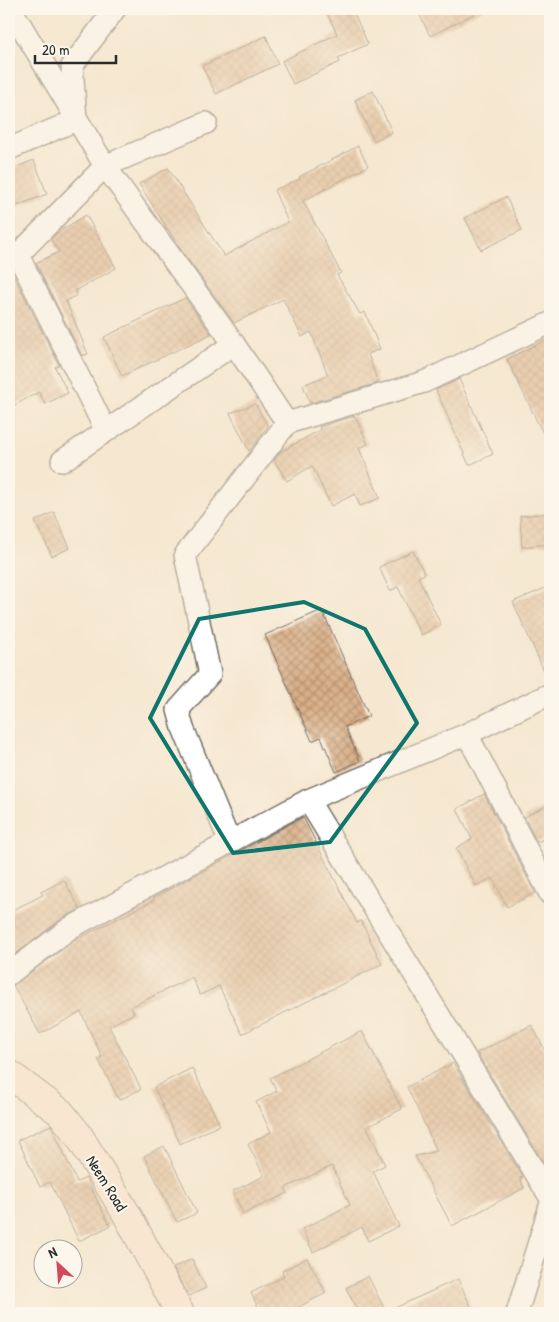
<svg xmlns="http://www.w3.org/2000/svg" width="559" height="1322" font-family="'Patrick Hand',sans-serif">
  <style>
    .building { fill: url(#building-cross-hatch) }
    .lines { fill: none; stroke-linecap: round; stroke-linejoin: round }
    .street-casing { stroke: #726d65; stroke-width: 24 }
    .secondary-casing { stroke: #726d65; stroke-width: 30 }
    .street { stroke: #fff; stroke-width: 21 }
    .secondary { stroke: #fde4d1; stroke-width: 28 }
    .marked { fill: none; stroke: #0f766e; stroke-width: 4; stroke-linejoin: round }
    .labels { text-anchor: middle; stroke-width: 4; stroke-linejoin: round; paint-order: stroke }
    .street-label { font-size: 16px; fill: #2b2b2b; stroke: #fbf7ec }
  </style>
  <defs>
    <pattern id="building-cross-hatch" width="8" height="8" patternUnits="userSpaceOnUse" patternTransform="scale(1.25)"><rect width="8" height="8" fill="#dab088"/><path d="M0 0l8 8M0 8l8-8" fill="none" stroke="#b18f6f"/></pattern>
  </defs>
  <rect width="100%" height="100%" fill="#fbf7ec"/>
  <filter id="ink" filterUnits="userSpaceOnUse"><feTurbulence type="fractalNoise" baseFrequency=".02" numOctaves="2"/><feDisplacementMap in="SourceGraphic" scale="10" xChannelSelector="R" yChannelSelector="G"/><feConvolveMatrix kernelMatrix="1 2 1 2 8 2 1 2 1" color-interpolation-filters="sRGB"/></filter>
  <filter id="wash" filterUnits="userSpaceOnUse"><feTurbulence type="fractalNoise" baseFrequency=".0096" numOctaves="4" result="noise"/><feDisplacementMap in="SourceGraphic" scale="20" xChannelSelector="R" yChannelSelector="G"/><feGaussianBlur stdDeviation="1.12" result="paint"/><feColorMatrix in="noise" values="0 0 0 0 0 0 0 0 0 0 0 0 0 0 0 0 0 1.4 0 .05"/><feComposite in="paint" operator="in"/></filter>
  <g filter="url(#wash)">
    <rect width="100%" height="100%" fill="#f6e7d0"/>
    <g id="blocks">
      <g class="building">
        <path d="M325 9H352L368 44 338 58 340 62 293 84 282 61 337 34Z"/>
        <path d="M417 9H484L430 36Z"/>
        <path d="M266 36 278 64 216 94 202 66Z"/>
        <path d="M373 91 392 132 374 141 355 100Z"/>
        <path d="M358 146 368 166 303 201 341 273 337 275 360 314 365 312 380 349 368 354 378 383 310 403 303 385 328 375 311 332 302 337 283 299 234 323 181 250 139 184 168 168 224 256 288 222 274 190 300 179 299 177Z"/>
        <path d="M34 160 47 194 14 207 9 193V170Z"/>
        <path d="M506 197 522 230 481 250 465 218Z"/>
        <path d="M86 215 116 268 75 291 77 295 66 301 88 354 82 356 36 263 59 252 51 239 58 232Z"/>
        <path d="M13 274 59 365 55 367 68 393 45 404 39 392 9 408V276Z"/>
        <path d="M185 298 211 334 122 376 104 337Z"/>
        <path d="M550 338V448L507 359Z"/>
        <path d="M459 379 493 454 469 465 436 390Z"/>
        <path d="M255 404 268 426 249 451 230 413Z"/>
        <path d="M355 416 368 444 359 448 380 498 360 506 355 494 331 506 312 466 287 481 274 460 280 452 320 430 319 427Z"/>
        <path d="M54 512 70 548 52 556 35 521Z"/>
        <path d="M550 513V544L522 547 520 516Z"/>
        <path d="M413 551 425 574 418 577 441 625 421 635 398 587 390 591 379 567Z"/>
        <path d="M550 586V682H549L513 602Z"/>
        <path d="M322 610 369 716 345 727 360 761 336 772 321 737 312 741 265 635Z"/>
        <path d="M484 794 535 893 507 907 492 878 476 886 456 848 472 839 457 809Z"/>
        <path d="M550 804V836L537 842 524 817Z"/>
        <path d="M303 817 357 923 361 921 382 964 242 1034 219 986 200 995 192 977 131 1007 134 1013 109 1026 141 1089 119 1100 98 1059 102 1057 81 1012 40 1034 13 985 77 939 154 900 153 898Z"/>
        <path d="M64 880 80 909 63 918 9 959V912L43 895 41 892Z"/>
        <path d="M532 1025 550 1060V1163L545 1165 477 1053Z"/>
        <path d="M362 1031 402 1109 367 1127 385 1165 373 1171 399 1226 368 1241 362 1227 313 1252 302 1229 350 1205 332 1166 285 1188 288 1193 243 1214 233 1191 264 1176 248 1144 271 1132 256 1102 277 1091 270 1078Z"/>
        <path d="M453 1063 523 1177 520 1178 524 1188 452 1226 415 1156 437 1151 407 1087Z"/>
        <path d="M192 1068 220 1125 180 1144 154 1087Z"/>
        <path d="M51 1125 77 1182 86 1178 110 1226 79 1241 50 1182 40 1187 18 1140Z"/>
        <path d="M164 1146 197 1213 177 1222 144 1156Z"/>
        <path d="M307 1258 326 1293 287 1313H261L251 1293 284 1276 282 1271Z"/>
        <path d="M192 1259 206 1288 189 1296 173 1268Z"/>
        <path d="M368 1276 386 1312 458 1279 474 1313H359L346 1288Z"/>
      </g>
    </g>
  </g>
  <g filter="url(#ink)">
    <use href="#blocks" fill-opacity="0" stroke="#726d65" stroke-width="1"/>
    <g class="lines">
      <g class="street-casing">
        <g id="street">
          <path d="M11 9 105 166 234 344 287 423"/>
          <path d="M9 149 76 120 72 66 115 9"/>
          <path d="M18 255 106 431"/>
          <path d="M9 259 18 255 105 166 206 123"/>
          <path d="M62 461 234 344"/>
          <path d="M467 734 550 894"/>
          <path d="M308 800 550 1197"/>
          <path d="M230 843 183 728 178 710 210 674 185 555 287 423 424 382 550 323"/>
          <path d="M9 974 70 928 308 800 467 734 550 694"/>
          <path d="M517 1313 550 1206"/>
        </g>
      </g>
      <g class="secondary-casing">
        <path id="secondary" d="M9 1074 61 1113 79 1136 126 1213 180 1313"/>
      </g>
      <use href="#street" class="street"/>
      <use href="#secondary" class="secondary"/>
    </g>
  </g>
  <path d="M0 0H559V1322H0ZM304 602 365 629 417 723 330 842 233 853 150 718 199 619Z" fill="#f6e7d0" fill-opacity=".55" fill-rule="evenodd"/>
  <path class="marked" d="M304 602 365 629 417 723 330 842 233 853 150 718 199 619Z"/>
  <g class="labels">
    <g class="street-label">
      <text transform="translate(107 1183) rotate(58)" y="6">Neem Road</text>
    </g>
  </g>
  <rect width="559" height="1322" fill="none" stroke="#fbf7ec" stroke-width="30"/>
  <g transform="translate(58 1264) rotate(334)"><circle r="24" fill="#fbf7ec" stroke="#a8a59f"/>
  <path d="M0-4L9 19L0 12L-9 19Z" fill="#d1495b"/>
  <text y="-8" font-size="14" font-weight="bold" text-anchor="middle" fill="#2b2b2b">N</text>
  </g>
  <path d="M35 55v8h81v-8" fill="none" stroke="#2b2b2b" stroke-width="2.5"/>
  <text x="42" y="55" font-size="15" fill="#2b2b2b" stroke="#fbf7ec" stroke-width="4" paint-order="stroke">20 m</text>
</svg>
